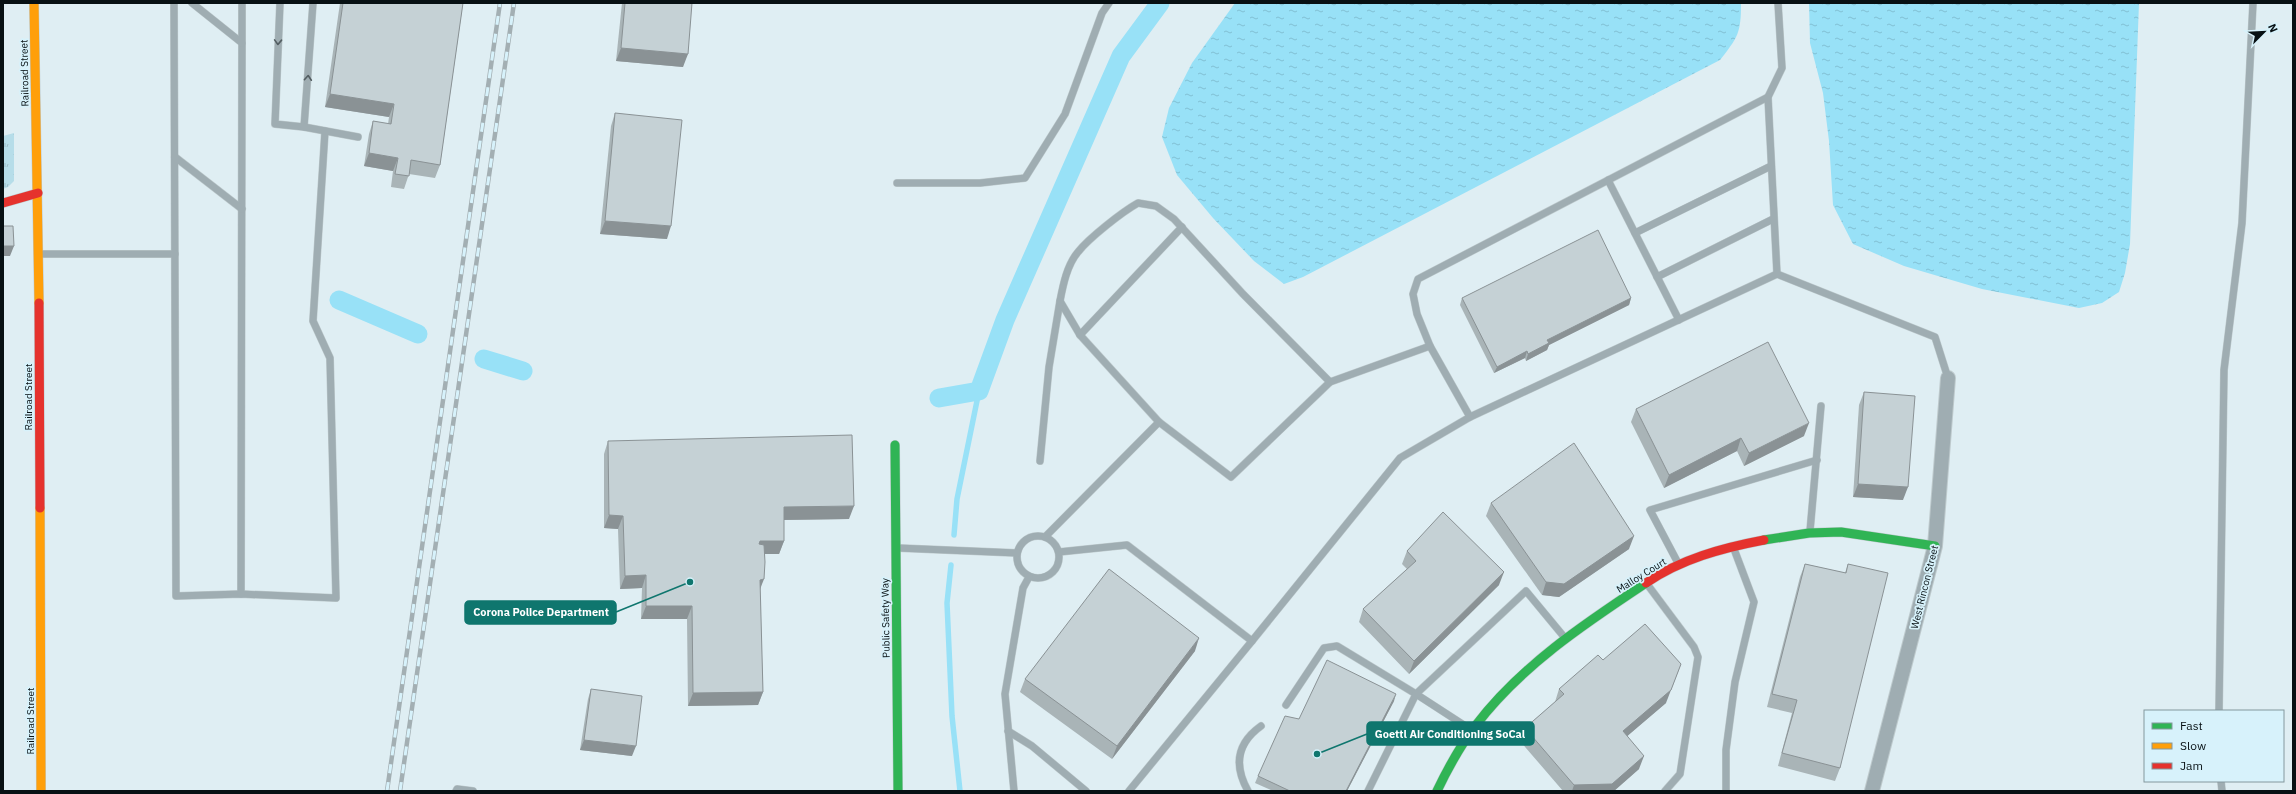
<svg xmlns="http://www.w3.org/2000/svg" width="2296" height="794" font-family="'IBM Plex Sans',sans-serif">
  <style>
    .park { fill: url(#park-tufts) }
    .water { fill: url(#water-ripples) }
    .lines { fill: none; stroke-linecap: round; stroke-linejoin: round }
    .stream { stroke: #98e1f7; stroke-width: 5.5 }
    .canal { stroke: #98e1f7; stroke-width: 19 }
    .lane-casing { stroke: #becacd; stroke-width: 8 }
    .street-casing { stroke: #becacd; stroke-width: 16 }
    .fast-casing { stroke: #becacd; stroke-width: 10 }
    .slow-casing { stroke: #becacd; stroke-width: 10 }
    .jam-casing { stroke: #becacd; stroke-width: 10 }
    .lane { stroke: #9fadb2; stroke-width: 7 }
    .street { stroke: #9fadb2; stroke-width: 14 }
    .fast { stroke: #30b455; stroke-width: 9 }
    .slow { stroke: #ff9f0a; stroke-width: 9 }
    .jam { stroke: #e5322d; stroke-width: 9 }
    .rail-casing { stroke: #a3afb3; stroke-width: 4.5 }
    .rail { stroke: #d7f2fb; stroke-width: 3; stroke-dasharray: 9; stroke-linecap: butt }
    .wall { fill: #a9b4b7 }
    .shaded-wall { fill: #8a9295 }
    .building { fill: #c5d1d5; stroke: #8a9295 }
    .oneway { stroke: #535e62 }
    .labels { text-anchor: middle; stroke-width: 3.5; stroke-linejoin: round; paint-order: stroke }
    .street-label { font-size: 10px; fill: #071013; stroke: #d7f2fb }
    .leader { fill: none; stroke: #0f766e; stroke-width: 1.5 }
    .callout-dot { fill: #0f766e; stroke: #d7f2fb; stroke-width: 1.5 }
    .callout { fill: #0f766e; stroke: #0f766e; stroke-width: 1.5 }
    .callout-label { font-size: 11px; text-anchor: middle; font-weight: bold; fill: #fff }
  </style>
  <defs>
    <pattern id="park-tufts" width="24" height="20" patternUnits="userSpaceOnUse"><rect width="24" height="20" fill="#b6dde9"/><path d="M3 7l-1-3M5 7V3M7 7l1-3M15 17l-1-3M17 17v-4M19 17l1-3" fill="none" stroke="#9bbdc7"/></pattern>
    <pattern id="water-ripples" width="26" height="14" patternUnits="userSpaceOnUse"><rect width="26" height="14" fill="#98e1f7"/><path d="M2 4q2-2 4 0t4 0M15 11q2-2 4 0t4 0" fill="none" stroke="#82c0d3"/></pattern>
  </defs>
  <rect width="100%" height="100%" fill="#dfeef3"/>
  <path class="park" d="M14 133V181L8 187 3 189V136Z"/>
  <g class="water">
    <path d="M1235 3H1741C1741 33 1738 37 1720 60L1378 238 1303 277 1284 284 1254 261 1213 218 1177 175 1162 137 1169 108 1192 63Z"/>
    <path d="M1809 3H2139L2130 244 2125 273 2119 292 2102 303 2079 308 1982 289 1904 266 1853 244 1833 205 1829 141 1823 93 1810 43Z"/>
  </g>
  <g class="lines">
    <g class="stream">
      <path d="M954 535 957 499 979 391"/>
      <path d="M951 565 947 603 952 716 960 791"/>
    </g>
    <g class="canal">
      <path d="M339 300 418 334"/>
      <path d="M484 359 523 371"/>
      <path d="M939 398 979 391 1005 320 1121 56 1160 3"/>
    </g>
    <g class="lane-casing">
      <g id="lane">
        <path d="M174 3 176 596 241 594 336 598 330 358 313 321 325 131"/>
        <path d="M192 3 242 43 241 594"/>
        <path d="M242 3V43"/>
        <path d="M280 3 275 124 304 127 313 3"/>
        <path d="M1768 97 1782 68 1778 3"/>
        <path d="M304 127 358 137"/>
        <path d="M175 157 242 209"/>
        <path d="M1608 180 1679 320"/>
        <path d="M897 183H980L1025 178 1065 114 1102 13 1109 3"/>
        <path d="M1635 233 1771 166"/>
        <path d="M40 254H175"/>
        <path d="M1657 277 1773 219"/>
        <path d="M1080 335 1182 227"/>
        <path d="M1430 346 1417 314 1413 294 1418 279 1768 97 1777 274"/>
        <path d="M1470 417 1777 274 1935 337 1948 378"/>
        <path d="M1159 422 1080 335 1060 301C1063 285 1067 265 1078 252 1089 238 1122 212 1138 203L1156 206 1174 219 1243 294 1330 382"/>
        <path d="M1040 461 1049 367 1060 301"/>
        <path d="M1810 531 1821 406"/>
        <circle cx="1038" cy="557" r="21"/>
        <path d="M1045 537 1159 422 1231 477 1330 382 1430 346 1470 417 1400 458 1252 641"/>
        <path d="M898 548 1017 553"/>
        <path d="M1059 552 1127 545 1252 641 1129 791"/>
        <path d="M1678 563 1650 510 1817 460"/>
        <path d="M1647 584 1694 647 1698 657 1680 774 1665 791"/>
        <path d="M1286 705 1324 648 1337 646 1416 694 1470 729"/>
        <path d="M2219 711 2224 370 2242 223 2253 3"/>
        <path d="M1008 731 1032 746 1086 791"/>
        <path d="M2221 781 2222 791"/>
        <path d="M456 791 457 789 473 791"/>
        <path d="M1014 791 1005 694 1023 588 1029 577"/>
        <path d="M1248 791C1234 766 1236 744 1261 726"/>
        <path d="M1368 791 1416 694 1526 591 1565 638"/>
        <path d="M1726 791V750L1735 682 1754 602 1734 549"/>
      </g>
    </g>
    <g class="street-casing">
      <path id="street" d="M1872 791 1935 546 1948 378"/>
    </g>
    <g class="fast-casing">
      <g id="fast">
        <path d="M895 445 898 791"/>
        <path d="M1764 540 1809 533 1841 532 1935 546"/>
        <path d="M1437 791C1448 768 1460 746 1476 725 1521 666 1584 624 1646 583"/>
      </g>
    </g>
    <g class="slow-casing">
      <g id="slow">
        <path d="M34 3 39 303"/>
        <path d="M40 508 41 791"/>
      </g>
    </g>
    <g class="jam-casing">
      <g id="jam">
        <path d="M3 203 38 193"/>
        <path d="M39 303 40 508"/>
        <path d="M1646 583C1681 559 1722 548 1764 540"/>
      </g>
    </g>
    <use href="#lane" class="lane"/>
    <use href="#street" class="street"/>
    <use href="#fast" class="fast"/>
    <use href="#slow" class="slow"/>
    <use href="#jam" class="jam"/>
    <g class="rail-casing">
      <g id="rail">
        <path d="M387 791 500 3"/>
        <path d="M400 791 514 3"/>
      </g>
    </g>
    <use href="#rail" class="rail"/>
  </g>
  <g class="wall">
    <path d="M340 3H463L440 165 435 178 409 174 404 189 391 187 393 171 364 166 369 134 373 121 388 124 389 117 325 107Z"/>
    <path d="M622 3H692L683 67 616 61Z"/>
    <path d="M615 113 667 239 600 234 611 126Z"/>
    <path d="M1462 298H1631L1629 305 1549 345 1547 350 1526 361 1525 358 1494 373 1460 305Z"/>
    <path d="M1864 392 1903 500 1853 497 1859 405Z"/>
    <path d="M1636 409 1804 436 1744 466 1737 451 1664 488 1631 422Z"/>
    <path d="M608 441 849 519 784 520V541L779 554H765L760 589 763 692 758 705 688 706 687 619H641L642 588 620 589 618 529 604 528V454Z"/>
    <path d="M1491 503 1629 549 1559 597 1542 595 1486 516Z"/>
    <path d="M1407 551 1499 585 1409 674 1359 622 1363 609 1407 569 1402 564Z"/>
    <path d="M1805 564 1845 573 1848 564 1840 768 1835 781 1778 766 1792 713 1767 707 1800 577Z"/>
    <path d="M1195 651 1112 759 1020 692 1025 679Z"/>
    <path d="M1603 660 1666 703 1627 736 1639 769 1614 791H1563L1520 741 1525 728 1555 702 1559 689Z"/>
    <path d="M591 689 632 756 580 750 588 699Z"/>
    <path d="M1394 701 1347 791H1273L1255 783 1258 776 1299 719Z"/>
  </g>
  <g class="shaded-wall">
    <path d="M621 48 688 54 683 67 616 61Z"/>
    <path d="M330 94 394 104 389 117 325 107Z"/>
    <path d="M369 153 398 158 393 171 364 166Z"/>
    <path d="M605 221 671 226 667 239 600 234Z"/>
    <path d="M3 246H14L10 256H3Z"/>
    <path d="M1631 298 1629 305 1549 345 1547 350 1526 361 1528 354 1547 340Z"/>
    <path d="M1527 351 1525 358 1494 373 1497 367Z"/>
    <path d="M1809 423 1804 436 1744 466 1749 453Z"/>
    <path d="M1741 438 1737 451 1664 488 1669 475Z"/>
    <path d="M1858 484 1908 487 1903 500 1853 497Z"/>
    <path d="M854 506 849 519 780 520 784 507Z"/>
    <path d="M609 515 623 516 618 529 604 528Z"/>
    <path d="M1634 536 1629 549 1559 597 1542 595 1546 582Z"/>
    <path d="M760 541H784L779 554H755Z"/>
    <path d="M1504 572 1499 585 1409 674 1414 661Z"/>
    <path d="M646 575 642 588 620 589 625 576Z"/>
    <path d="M764 579 759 592 760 580Z"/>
    <path d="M646 606H692L687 619H641Z"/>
    <path d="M1199 638 1195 651 1112 759 1117 746Z"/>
    <path d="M1681 664 1666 703 1618 744 1623 731Z"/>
    <path d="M763 692 758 705 688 706 693 693Z"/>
    <path d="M1396 694 1394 701 1347 791H1346Z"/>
    <path d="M584 740 636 746 632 756 580 750Z"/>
    <path d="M1644 756 1639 769 1614 791H1572L1574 785Z"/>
  </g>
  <g class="building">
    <path d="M343 3H463L440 165 411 160 409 176 395 174 398 158 369 153 373 121 391 124 394 104 330 94Z"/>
    <path d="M625 3H692L688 54 621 48Z"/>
    <path d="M615 113 682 120 671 226 605 221Z"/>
    <path d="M3 226H13L14 246H3Z"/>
    <path d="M1598 230 1631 298 1547 340 1549 343 1528 354 1527 351 1497 367 1462 298Z"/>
    <path d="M1768 342 1809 423 1749 453 1741 438 1669 475 1636 409Z"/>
    <path d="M1864 392 1915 396 1908 487 1858 484Z"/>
    <path d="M852 435 854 506 784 507V541H760L759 544 764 545 765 562 764 579 760 580 763 692 693 693 692 606H646V575L625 576 623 516 609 515 608 441Z"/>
    <path d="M1574 443 1634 536 1564 584 1546 582 1491 503Z"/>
    <path d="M1443 512 1504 572 1414 661 1363 609 1416 561 1407 551Z"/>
    <path d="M1805 564 1846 573 1848 564 1888 573 1840 768 1782 753 1797 700 1772 694Z"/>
    <path d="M1109 569 1199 638 1117 746 1025 679Z"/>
    <path d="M1645 624 1681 664 1671 690 1623 731 1644 756 1612 784 1574 785 1525 728 1564 694 1559 689 1598 655 1603 660Z"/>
    <path d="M1327 660 1396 694 1346 791H1290L1258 776 1285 716 1299 719Z"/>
    <path d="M591 689 642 696 636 746 584 740Z"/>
  </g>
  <defs><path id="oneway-chevron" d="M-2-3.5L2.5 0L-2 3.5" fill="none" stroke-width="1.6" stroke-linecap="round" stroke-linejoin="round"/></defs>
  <g class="oneway">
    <use href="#oneway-chevron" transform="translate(278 42) rotate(92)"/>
    <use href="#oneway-chevron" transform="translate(308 78) rotate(-86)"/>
  </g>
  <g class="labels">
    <g class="street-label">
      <text transform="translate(24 73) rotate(-91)" y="4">Railroad Street</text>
      <text transform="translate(28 397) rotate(-90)" y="4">Railroad Street</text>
      <text transform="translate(1641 575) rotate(-32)" y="4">Malloy Court</text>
      <text transform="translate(1924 587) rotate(-76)" y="4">West Rincon Street</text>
      <text transform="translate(885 618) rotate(-91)" y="4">Public Safety Way</text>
      <text transform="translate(30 721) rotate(-90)" y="4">Railroad Street</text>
    </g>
  </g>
  <path class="leader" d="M690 582L616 612M1317 754L1367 734"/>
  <g class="callout-dot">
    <circle cx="690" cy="582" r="4"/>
    <circle cx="1317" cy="754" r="4"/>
  </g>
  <g class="callout">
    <rect x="465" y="601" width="151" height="23" rx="4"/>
    <rect x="1367" y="722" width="167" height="23" rx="4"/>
  </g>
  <g class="callout-label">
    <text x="541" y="616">Corona Police Department</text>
    <text x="1450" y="738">Goettl Air Conditioning SoCal</text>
  </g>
  <rect width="2296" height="794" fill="none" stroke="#071013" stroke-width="8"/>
  <rect x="2144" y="710" width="140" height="72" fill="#d7f2fb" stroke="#84989e"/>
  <rect x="2152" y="723" width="20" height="6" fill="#30b455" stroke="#84989e"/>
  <text x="2180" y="730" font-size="12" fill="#071013">Fast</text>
  <rect x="2152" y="743" width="20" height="6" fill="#ff9f0a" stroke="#84989e"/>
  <text x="2180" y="750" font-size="12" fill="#071013">Slow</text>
  <rect x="2152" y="763" width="20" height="6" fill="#e5322d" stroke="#84989e"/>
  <text x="2180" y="770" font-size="12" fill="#071013">Jam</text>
  <g transform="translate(2264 32) rotate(66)" stroke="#d7f2fb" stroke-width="3" paint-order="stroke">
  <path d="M0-3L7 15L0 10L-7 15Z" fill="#071013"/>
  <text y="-6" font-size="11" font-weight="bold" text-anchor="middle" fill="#071013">N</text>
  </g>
</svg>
